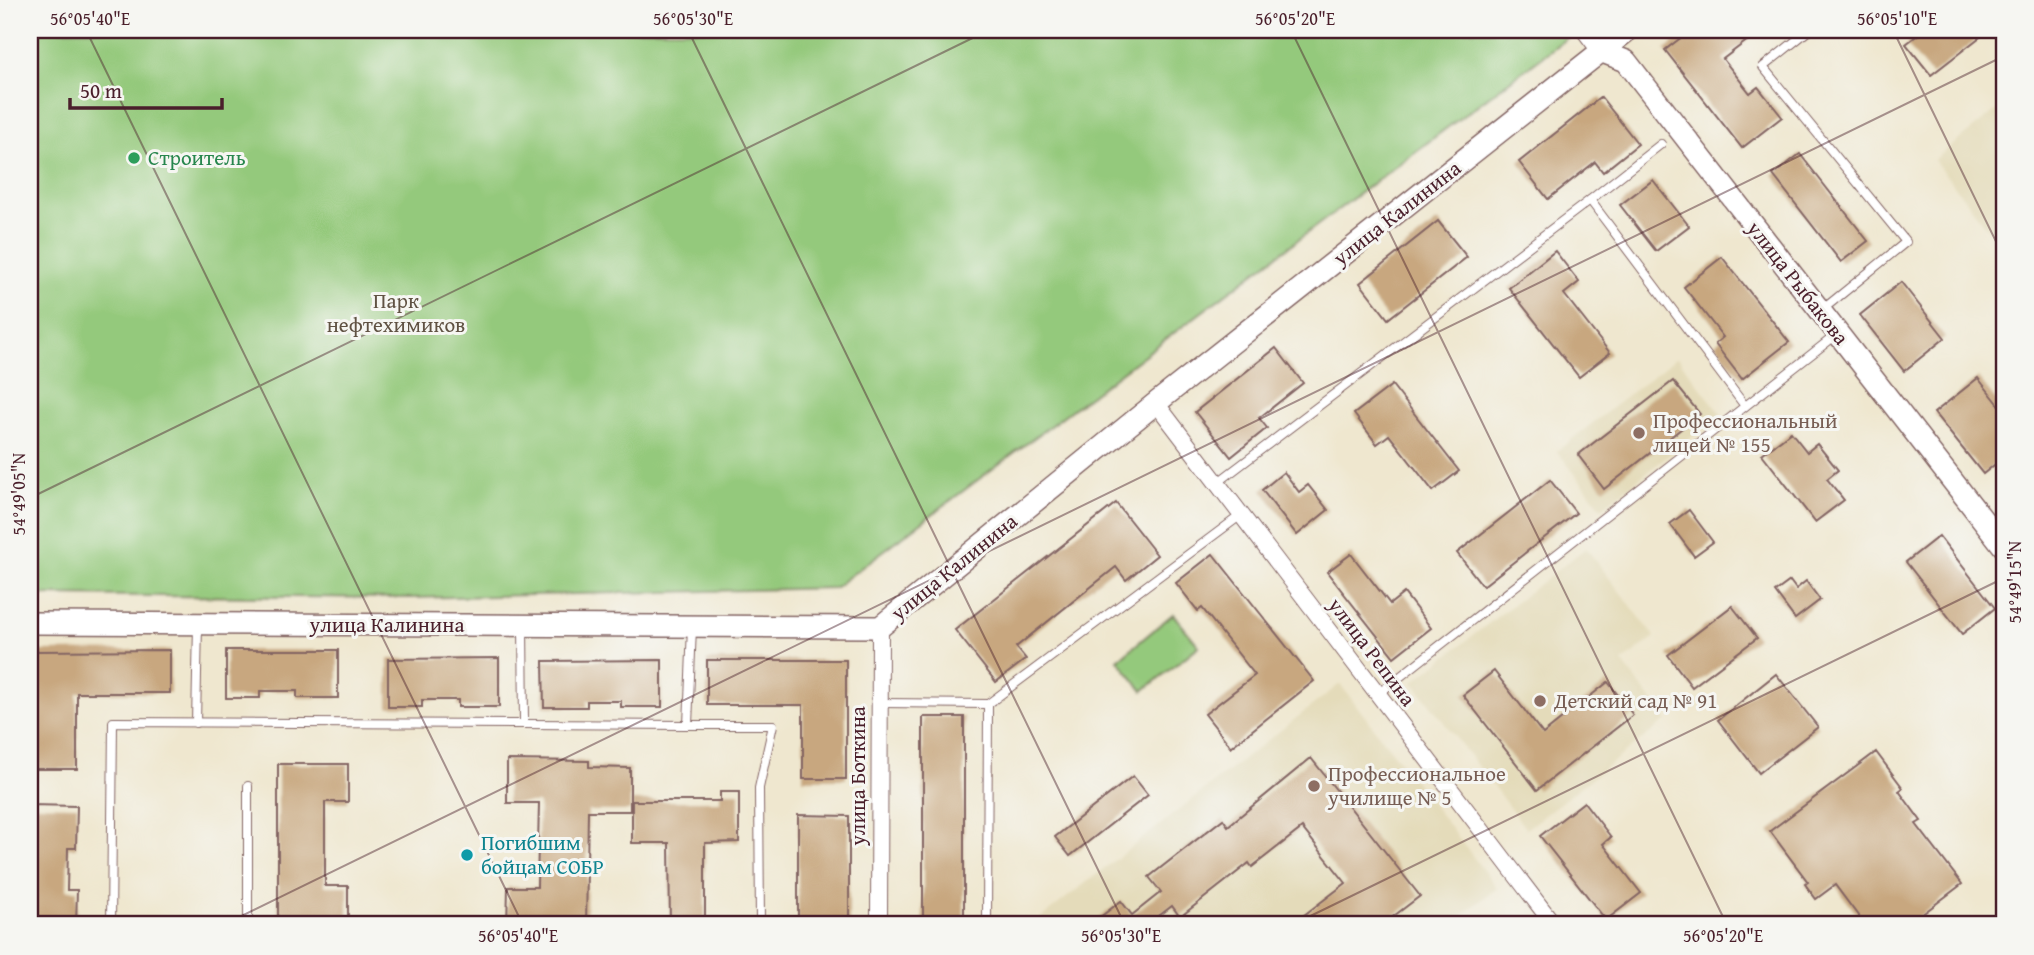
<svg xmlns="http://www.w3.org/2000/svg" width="2034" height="955" font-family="'Gentium Book Plus',serif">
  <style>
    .built { fill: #e4dbba }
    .green { fill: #94c97b; stroke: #6f7453; stroke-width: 2 }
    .building { fill: #c8a77f }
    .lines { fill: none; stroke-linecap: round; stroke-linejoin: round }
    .service-casing { stroke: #846564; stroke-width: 10 }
    .minor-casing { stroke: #846564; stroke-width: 18 }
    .tertiary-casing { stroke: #846564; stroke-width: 24 }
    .service { stroke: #fff; stroke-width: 8 }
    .minor { stroke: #fff; stroke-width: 16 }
    .tertiary { stroke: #fff; stroke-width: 21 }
    .ticks { fill: none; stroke: #4a1f2b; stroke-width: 2; stroke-opacity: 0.45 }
    .leisure-dot { fill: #2e9e5b; stroke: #f6f6f2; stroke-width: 2.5 }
    .education-dot { fill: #8d6e63; stroke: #f6f6f2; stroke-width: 2.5 }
    .culture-dot { fill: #0f9aa8; stroke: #f6f6f2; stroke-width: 2.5 }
    .labels { text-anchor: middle; stroke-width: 6; stroke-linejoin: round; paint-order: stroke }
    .leisure-label { font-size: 21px; fill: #27864d; stroke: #f6f6f2; text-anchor: start }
    .street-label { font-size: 21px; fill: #4a1f2b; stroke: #f6f6f2 }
    .park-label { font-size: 21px; fill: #605243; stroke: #f6f6f2 }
    .education-label { font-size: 21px; fill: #785e54; stroke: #f6f6f2; text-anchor: start }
    .culture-label { font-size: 21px; fill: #0d838f; stroke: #f6f6f2; text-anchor: start }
    .neatline { fill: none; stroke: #4a1f2b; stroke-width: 2.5 }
    .ticks-label { font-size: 18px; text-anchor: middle; fill: #4a1f2b }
  </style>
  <rect width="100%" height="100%" fill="#f6f6f2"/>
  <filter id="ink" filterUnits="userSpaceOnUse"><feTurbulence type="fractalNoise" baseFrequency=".0143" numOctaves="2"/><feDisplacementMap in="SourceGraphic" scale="14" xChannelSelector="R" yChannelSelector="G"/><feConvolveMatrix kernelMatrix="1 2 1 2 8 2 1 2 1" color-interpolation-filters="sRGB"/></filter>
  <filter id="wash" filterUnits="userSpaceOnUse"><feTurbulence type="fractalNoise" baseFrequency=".00686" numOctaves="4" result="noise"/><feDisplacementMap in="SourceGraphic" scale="28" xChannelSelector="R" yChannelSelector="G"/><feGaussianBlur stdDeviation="1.57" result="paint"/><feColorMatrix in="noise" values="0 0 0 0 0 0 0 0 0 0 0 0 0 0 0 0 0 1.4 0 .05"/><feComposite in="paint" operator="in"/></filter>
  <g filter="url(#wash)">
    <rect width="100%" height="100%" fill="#efe7cf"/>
    <g class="built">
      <path d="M2004 104V249L1934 160Z"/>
      <path d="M1677 357 1721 414 1602 508 1557 451Z"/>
      <path d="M1586 548 1655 637 1622 662 1667 720 1526 829 1413 682Z"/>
      <path d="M1340 684 1497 888 1449 925H1037V921Z"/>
    </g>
    <g class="green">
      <path d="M30 30H1569L1572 34 834 588 409 598 30 595Z"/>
      <path d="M1173 614 1199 646 1143 691 1118 660Z"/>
    </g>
    <g id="blocks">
      <g class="building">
        <path d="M1691 30H1761L1723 59 1750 93 1758 87 1782 117 1742 148 1665 50Z"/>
        <path d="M1924 30H1989L1931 75 1906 44Z"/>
        <path d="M1601 97 1638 144 1603 172 1595 162 1548 199 1519 162Z"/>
        <path d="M1800 154 1868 241 1841 262 1773 175Z"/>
        <path d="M1653 180 1689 226 1656 251 1620 205Z"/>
        <path d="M1438 221 1467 257 1388 319 1360 283Z"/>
        <path d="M1555 251 1579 282 1564 294 1610 353 1579 377 1509 288Z"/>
        <path d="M1722 257 1789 342 1742 379 1715 344 1723 337 1684 287Z"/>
        <path d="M1901 282 1945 338 1904 371 1860 315Z"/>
        <path d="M1276 348 1303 383 1259 418 1267 428 1231 457 1195 412Z"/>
        <path d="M1978 378 2004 411V457L1983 474 1934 413Z"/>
        <path d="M1673 381 1700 414 1604 489 1578 455Z"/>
        <path d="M1392 385 1459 471 1433 491 1389 435 1377 444 1354 414Z"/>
        <path d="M1791 432 1807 452 1817 444 1838 470 1827 479 1844 500 1815 522 1762 454Z"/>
        <path d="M1284 472 1299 492 1308 485 1328 510 1297 535 1262 490Z"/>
        <path d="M1550 480 1576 513 1483 586 1457 553Z"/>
        <path d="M1116 503 1157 555 1126 580 1116 567 1016 647 1026 659 996 682 955 630Z"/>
        <path d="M1689 510 1713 542 1694 556 1670 524Z"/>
        <path d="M1939 536 1995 608 1962 634 1906 562Z"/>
        <path d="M1213 554 1314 681 1231 747 1205 714 1255 675 1202 608 1198 611 1176 583Z"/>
        <path d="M1351 554 1390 604 1404 593 1431 628 1394 657 1327 572Z"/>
        <path d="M1790 581 1796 589 1806 581 1820 600 1795 619 1775 592Z"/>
        <path d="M1732 606 1757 638 1692 687 1668 655Z"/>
        <path d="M170 650V693H77V769H33V651Z"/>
        <path d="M226 650H338V698H297V691H260V698H226Z"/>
        <path d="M499 658V707H458V700H422V707H388V659Z"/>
        <path d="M662 660V707H621V701H587V707H544L543 661Z"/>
        <path d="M707 660H846V779H803V705H707Z"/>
        <path d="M1494 671 1543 734 1608 682 1633 715 1537 790 1463 695Z"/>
        <path d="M1776 674 1818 727 1759 773 1718 720Z"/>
        <rect x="923" y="717" width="41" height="207"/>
        <path d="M1876 752 1903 788 1899 791 1921 821 1916 824 1962 884 1908 925H1865L1835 885 1816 899 1805 884 1808 882 1770 831Z"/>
        <path d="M1311 758 1420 896 1382 925H1291L1346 883 1302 828 1252 867 1249 863 1180 917 1172 906 1147 925H1090L1121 901 1132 915 1161 892 1149 877 1223 819 1228 826Z"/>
        <path d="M507 760 589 761V767L630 768V811H588L586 925H507L508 887H537L539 803H507Z"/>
        <path d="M278 764H348V802H325V886H348V925H278Z"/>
        <path d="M1133 776 1148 795 1070 856 1055 837Z"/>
        <path d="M720 792H739V842L705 843V925H670L669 843H632V801H720Z"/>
        <path d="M1584 802 1611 837 1603 844 1641 893 1606 920 1540 836Z"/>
        <path d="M30 805 77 806 76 848H68L67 890H77L76 925H30Z"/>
        <path d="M798 815 849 816V925H798Z"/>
      </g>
    </g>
  </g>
  <g filter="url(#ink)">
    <use href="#blocks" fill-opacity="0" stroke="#846564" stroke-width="2"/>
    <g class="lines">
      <g class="service-casing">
        <g id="service">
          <path d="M1809 30 1763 67 1906 242 1822 310"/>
          <path d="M1590 200 1745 406"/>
          <path d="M1217 483 1590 200 1661 144"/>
          <path d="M1378 694 1836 335"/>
          <path d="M880 703 988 704 987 925"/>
          <path d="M988 704 1241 515"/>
          <path d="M196 723 198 624"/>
          <path d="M524 724 688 725 692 627"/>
          <path d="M688 725H773L759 788 760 925"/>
          <path d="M248 786V925"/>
          <path d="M111 925 113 722 524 724 523 625"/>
        </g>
      </g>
      <g class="minor-casing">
        <g id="minor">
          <path d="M1584 30 1600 51"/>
          <path d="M1156 403 1554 925"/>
          <path d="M879 925 880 627"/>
        </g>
      </g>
      <g class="tertiary-casing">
        <g id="tertiary">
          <path d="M1600 51 1626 61 2004 547"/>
          <path d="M30 623 880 627 1156 403 1628 30"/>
        </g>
      </g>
      <use href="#service" class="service"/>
      <use href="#minor" class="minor"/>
      <use href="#tertiary" class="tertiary"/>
    </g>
  </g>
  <path class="ticks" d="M86 30 523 925M688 30 1125 925M1291 30 1727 925M1893 30 2004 258M30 498 989 30M223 925 2004 56M1292 925 2004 578"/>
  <circle class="leisure-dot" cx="134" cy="158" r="7"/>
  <g class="education-dot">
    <circle cx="1639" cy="433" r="7"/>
    <circle cx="1540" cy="701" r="7"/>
    <circle cx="1314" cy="786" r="7"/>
  </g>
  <circle class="culture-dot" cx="467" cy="855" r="7"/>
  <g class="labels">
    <g class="leisure-label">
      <text x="148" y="165">Строитель</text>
    </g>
    <g class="street-label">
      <text transform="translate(1397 213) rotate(-38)" y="7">улица Калинина</text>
      <text transform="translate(1798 283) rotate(52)" y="7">улица Рыбакова</text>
      <text transform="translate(954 567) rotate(-39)" y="7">улица Калинина</text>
      <text x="387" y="632">улица Калинина</text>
      <text transform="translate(1372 652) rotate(53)" y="7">улица Репина</text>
      <text transform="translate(858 776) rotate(-90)" y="7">улица Боткина</text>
    </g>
    <g class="park-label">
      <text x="396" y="308">Парк<tspan x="396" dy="24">нефтехимиков</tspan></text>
    </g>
    <g class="education-label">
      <text x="1653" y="428">Профессиональный<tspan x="1653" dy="24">лицей № 155</tspan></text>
      <text x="1554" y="708">Детский сад № 91</text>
      <text x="1328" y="781">Профессиональное<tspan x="1328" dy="24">училище № 5</tspan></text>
    </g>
    <g class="culture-label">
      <text x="481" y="850">Погибшим<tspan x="481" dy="24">бойцам СОБР</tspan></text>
    </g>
  </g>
  <rect width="2034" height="955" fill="none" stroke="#f6f6f2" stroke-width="77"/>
  <path d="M70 98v10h152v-10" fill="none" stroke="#4a1f2b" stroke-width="3.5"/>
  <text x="80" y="98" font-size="21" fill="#4a1f2b" stroke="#f6f6f2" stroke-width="5" paint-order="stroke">50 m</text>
  <rect x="38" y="38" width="1958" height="878" class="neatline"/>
  <g class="ticks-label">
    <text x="90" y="25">56°05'40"E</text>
    <text x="693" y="25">56°05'30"E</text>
    <text x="1295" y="25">56°05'20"E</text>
    <text x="1897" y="25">56°05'10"E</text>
    <text transform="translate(19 494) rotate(-90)" y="6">54°49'05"N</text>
    <text transform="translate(2015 582) rotate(-90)" y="6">54°49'15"N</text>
    <text x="518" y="942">56°05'40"E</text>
    <text x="1121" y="942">56°05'30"E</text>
    <text x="1723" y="942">56°05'20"E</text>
  </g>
</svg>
